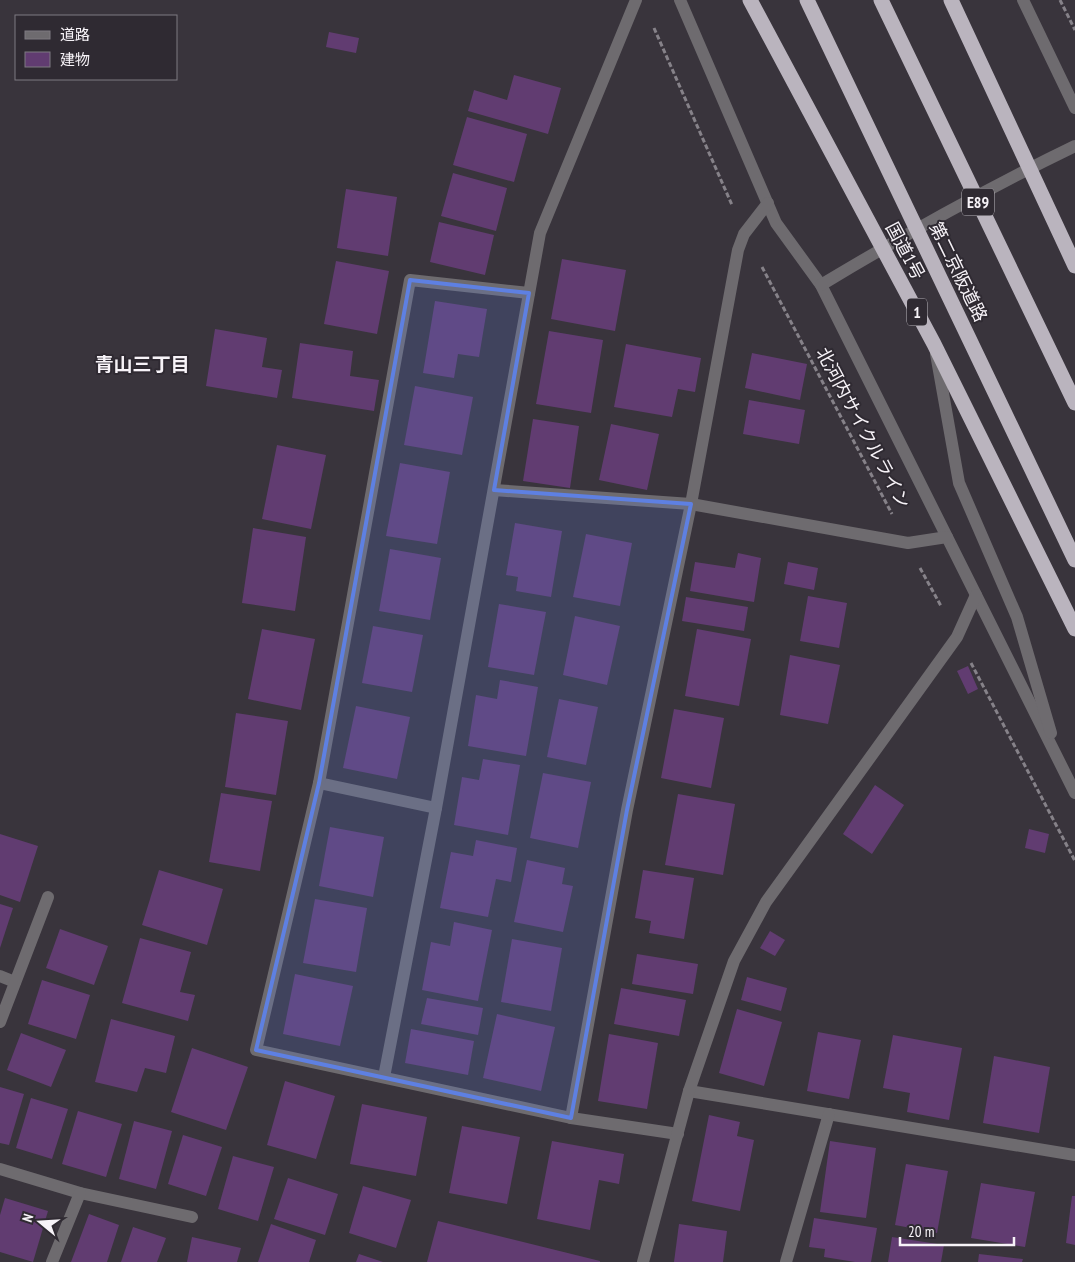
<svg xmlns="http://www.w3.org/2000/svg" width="1075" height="1262" font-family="'PT Sans Narrow','Noto Sans JP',sans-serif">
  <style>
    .building { fill: #613c71 }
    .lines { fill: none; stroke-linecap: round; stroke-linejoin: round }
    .path { stroke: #868289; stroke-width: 3; stroke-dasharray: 5 2.5; stroke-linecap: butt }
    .lane { stroke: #6e6b6f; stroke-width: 12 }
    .street { stroke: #6e6b6f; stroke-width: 12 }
    .highway { stroke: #bab4be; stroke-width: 15 }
    .highway-bridge { stroke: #bab4be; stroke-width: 15 }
    .marked { fill: #5e80e2; fill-opacity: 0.2; stroke: #5e80e2; stroke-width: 4; stroke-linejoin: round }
    .labels { text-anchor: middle; stroke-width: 4; stroke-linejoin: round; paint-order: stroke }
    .shield { fill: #2f2a32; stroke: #bbb7bd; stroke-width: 1 }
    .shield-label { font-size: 16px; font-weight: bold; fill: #f7f3f8 }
    .street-label { font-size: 18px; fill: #f7f3f8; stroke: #2f2a32 }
    .neighbourhood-label { font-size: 19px; font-weight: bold; fill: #f7f3f8; stroke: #2f2a32 }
  </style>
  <rect width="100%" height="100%" fill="#39343c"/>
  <g class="building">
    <path d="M329 32 359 38 356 53 326 47Z"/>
    <path d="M514 75 561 88 548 134 468 111 474 90 507 100Z"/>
    <path d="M467 117 527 134 514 182 453 165Z"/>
    <path d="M453 173 507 188 496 231 441 216Z"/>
    <path d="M346 189 397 197 388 256 337 248Z"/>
    <path d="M439 222 494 235 485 275 430 262Z"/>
    <path d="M562 259 626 270 615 331 551 319Z"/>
    <path d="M336 261 389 271 377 334 324 324Z"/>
    <path d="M435 301 487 309 479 357 458 354 454 378 423 373Z"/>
    <path d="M215 329 267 338 262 367 282 370 277 398 206 386Z"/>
    <path d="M549 331 603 340 591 413 536 404Z"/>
    <path d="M300 343 353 351 350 376 379 380 374 411 292 398Z"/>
    <path d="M626 344 701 358 695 392 678 389 672 417 614 407Z"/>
    <path d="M752 353 807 364 800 400 745 388Z"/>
    <path d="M415 386 473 397 462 455 404 445Z"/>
    <path d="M749 400 805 410 799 444 743 434Z"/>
    <path d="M533 419 579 426 570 488 523 481Z"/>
    <path d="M611 424 659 434 647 490 599 480Z"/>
    <path d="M277 445 326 455 311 529 262 519Z"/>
    <path d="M400 463 450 472 437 544 386 536Z"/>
    <path d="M515 523 562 531 551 597 516 591 518 577 506 575Z"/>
    <path d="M253 528 306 537 295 611 242 603Z"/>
    <path d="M586 534 632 543 620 606 573 597Z"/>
    <path d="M390 549 441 558 430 620 379 611Z"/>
    <path d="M738 553 761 558 754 602 690 591 695 562 735 568Z"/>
    <path d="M788 562 818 568 814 590 784 584Z"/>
    <path d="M808 596 847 603 839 648 800 641Z"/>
    <path d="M686 597 748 607 744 631 682 621Z"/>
    <path d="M499 604 546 612 534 675 488 667Z"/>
    <path d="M575 616 620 626 607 685 563 675Z"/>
    <path d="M373 626 423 635 412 692 362 683Z"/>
    <path d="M262 629 315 639 301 710 248 699Z"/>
    <path d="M697 629 751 639 739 706 685 696Z"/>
    <path d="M790 655 840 665 828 724 780 715Z"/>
    <path d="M968 666 978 689 968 694 957 671Z"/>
    <path d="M500 680 538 687 526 756 468 746 476 695 497 699Z"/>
    <path d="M559 699 598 707 586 765 547 757Z"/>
    <path d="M356 706 410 717 397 779 343 768Z"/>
    <path d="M674 709 724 718 711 788 661 778Z"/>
    <path d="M236 713 288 721 276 795 225 787Z"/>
    <path d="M483 759 520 765 508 835 454 825 462 777 479 780Z"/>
    <path d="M543 773 591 782 578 848 530 838Z"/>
    <path d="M875 785 904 805 872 854 843 834Z"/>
    <path d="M221 793 272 801 260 871 209 862Z"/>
    <path d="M678 794 735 804 723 875 665 865Z"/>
    <path d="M330 827 384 837 373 897 319 886Z"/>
    <path d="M1029 829 1049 834 1045 853 1025 848Z"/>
    <path d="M0 834 38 846 20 902 0 895Z"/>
    <path d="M476 840 517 848 511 882 496 879 488 917 440 908 451 852 473 856Z"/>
    <path d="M527 860 565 868 562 884 573 886 563 932 514 922Z"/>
    <path d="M159 870 223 889 207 945 142 925Z"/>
    <path d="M643 870 694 878 684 939 649 933 651 921 635 918Z"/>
    <path d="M315 899 367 908 356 972 303 963Z"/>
    <path d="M0 904 13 908 0 948Z"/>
    <path d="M454 922 492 930 478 1001 422 990 431 942 450 946Z"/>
    <path d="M60 929 108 946 94 985 46 968Z"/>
    <path d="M770 931 785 940 775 956 760 948Z"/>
    <path d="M140 938 191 952 180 992 195 995 188 1021 122 1003Z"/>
    <path d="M512 939 562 948 551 1011 501 1002Z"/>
    <path d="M637 954 698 964 693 994 632 984Z"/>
    <path d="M295 974 353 986 340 1046 283 1034Z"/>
    <path d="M747 977 787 988 781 1011 741 1000Z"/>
    <path d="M42 980 90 995 76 1039 28 1024Z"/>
    <path d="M621 988 686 1000 679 1036 614 1024Z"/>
    <path d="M427 998 483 1008 478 1035 421 1024Z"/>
    <path d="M737 1009 782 1022 764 1086 719 1073Z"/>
    <path d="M497 1014 555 1027 541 1091 483 1078Z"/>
    <path d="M111 1019 175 1036 166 1073 145 1068 137 1092 95 1082Z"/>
    <path d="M411 1029 474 1041 468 1075 405 1063Z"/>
    <path d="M818 1032 861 1040 849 1099 807 1091Z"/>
    <path d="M21 1033 66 1050 51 1087 7 1070Z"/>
    <path d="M609 1034 658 1043 647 1109 598 1101Z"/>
    <path d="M893 1035 962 1048 949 1120 907 1112 910 1093 883 1088Z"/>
    <path d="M192 1048 248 1067 226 1130 171 1112Z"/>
    <path d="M994 1056 1050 1067 1039 1133 983 1123Z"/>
    <path d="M285 1081 335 1096 316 1159 267 1145Z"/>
    <path d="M0 1087 24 1094 9 1145 0 1143Z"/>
    <path d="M31 1098 68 1109 52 1159 16 1148Z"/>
    <path d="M362 1104 427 1117 416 1176 350 1164Z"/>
    <path d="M78 1111 122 1124 106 1177 62 1164Z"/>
    <path d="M709 1115 740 1122 737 1136 754 1140 740 1211 692 1201Z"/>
    <path d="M134 1121 172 1131 156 1189 119 1179Z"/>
    <path d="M462 1126 520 1137 507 1204 449 1193Z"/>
    <path d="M183 1135 222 1147 206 1196 168 1184Z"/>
    <path d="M552 1141 624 1154 619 1184 599 1180 590 1230 537 1219Z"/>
    <path d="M830 1141 876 1148 866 1218 820 1212Z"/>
    <path d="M233 1156 274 1167 258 1221 218 1209Z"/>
    <path d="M906 1164 948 1171 937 1233 895 1225Z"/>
    <path d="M288 1178 338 1194 325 1235 274 1219Z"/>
    <path d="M981 1183 1035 1192 1025 1247 971 1238Z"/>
    <path d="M363 1186 411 1200 396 1248 349 1233Z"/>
    <path d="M1072 1196H1075V1245L1066 1243Z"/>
    <path d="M5 1198 48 1211 33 1262 0 1252V1215Z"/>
    <path d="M89 1214 119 1225 107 1262H71Z"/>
    <path d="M814 1218 877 1228 871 1262H855L824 1257 825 1249 809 1247Z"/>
    <path d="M438 1221 600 1261V1262H427Z"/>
    <path d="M271 1224 316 1240 309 1262H258Z"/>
    <path d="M679 1224 727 1231 723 1262H674Z"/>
    <path d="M133 1227 166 1238 157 1262H121Z"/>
    <path d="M192 1237 241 1248 237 1262H187Z"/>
    <path d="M892 1237 944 1245 941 1262H888Z"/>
    <path d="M359 1254 383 1262H356Z"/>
    <path d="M979 1254 1023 1259 1022 1262H978Z"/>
  </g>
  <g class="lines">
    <g class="path">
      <path d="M1060 0 1075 30"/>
      <path d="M654 28 732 205"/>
      <path d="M762 267 892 514"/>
      <path d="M920 568 941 606"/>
      <path d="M971 663 1075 861"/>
    </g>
    <g class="lane">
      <path d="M319 783 436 808"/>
      <path d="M0 976 15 982"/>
      <path d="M0 1022 48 897"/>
      <path d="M0 1169 80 1193 192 1217"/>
      <path d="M52 1262 80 1193"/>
    </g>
    <g class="street">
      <path d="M680 0 776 223 821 285 1075 793"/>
      <path d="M1023 0 1075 108"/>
      <path d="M821 285C904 235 988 188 1075 146"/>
      <path d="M529 293 410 280 319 783 256 1050 571 1118 678 1134"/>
      <path d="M936 354 959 483 1017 617 1051 733"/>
      <path d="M494 490 691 504 908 543 947 537"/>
      <path d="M384 1077 436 808 540 233 636 0"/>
      <path d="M689 1091 1075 1155"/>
      <path d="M571 1118 627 810 691 504 738 250 744 234 768 203"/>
      <path d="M643 1262 689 1091 734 961 766 902 957 637 976 595"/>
      <path d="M786 1262 829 1114"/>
    </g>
    <g class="highway">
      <path d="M750 0 934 344 1075 629"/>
      <path d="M951 0 1075 266"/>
    </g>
    <g class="highway-bridge">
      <path d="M807 0 1075 560"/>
      <path d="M881 0 1075 403"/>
    </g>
  </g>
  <path class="marked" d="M410 280 529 293 494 490 691 504 627 810 571 1118 256 1050 319 783Z"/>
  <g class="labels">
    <g class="shield">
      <rect x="962" y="188.5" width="32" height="27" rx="4"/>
      <rect x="907" y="298.5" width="20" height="27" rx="4"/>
    </g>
    <g class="shield-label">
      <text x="978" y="208">E89</text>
      <text x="917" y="318">1</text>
    </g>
    <g class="street-label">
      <text transform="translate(905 251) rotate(62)" y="6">国道1号</text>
      <text transform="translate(958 272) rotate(64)" y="6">第二京阪道路</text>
      <text transform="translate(863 428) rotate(62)" y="6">北河内サイクルライン</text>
    </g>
    <g class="neighbourhood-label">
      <text x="142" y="371">青山三丁目</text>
    </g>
  </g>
  <rect x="15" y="15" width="162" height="65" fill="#2f2a32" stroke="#7f7a81"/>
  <rect x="25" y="31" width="25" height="8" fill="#6e6b6f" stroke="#7f7a81"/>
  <text x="60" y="40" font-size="15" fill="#f7f3f8">道路</text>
  <rect x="25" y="52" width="25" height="15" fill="#613c71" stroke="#7f7a81"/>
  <text x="60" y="65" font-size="15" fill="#f7f3f8">建物</text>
  <g transform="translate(40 1222) rotate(288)" stroke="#2f2a32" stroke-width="4" paint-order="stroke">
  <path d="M0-4L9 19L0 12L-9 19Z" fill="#f7f3f8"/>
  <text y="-8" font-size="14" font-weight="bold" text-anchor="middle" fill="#f7f3f8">N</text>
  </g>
  <path d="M900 1237v8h114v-8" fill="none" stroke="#f7f3f8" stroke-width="2.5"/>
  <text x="908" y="1237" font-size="15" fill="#f7f3f8" stroke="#2f2a32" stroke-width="4" paint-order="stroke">20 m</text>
</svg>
